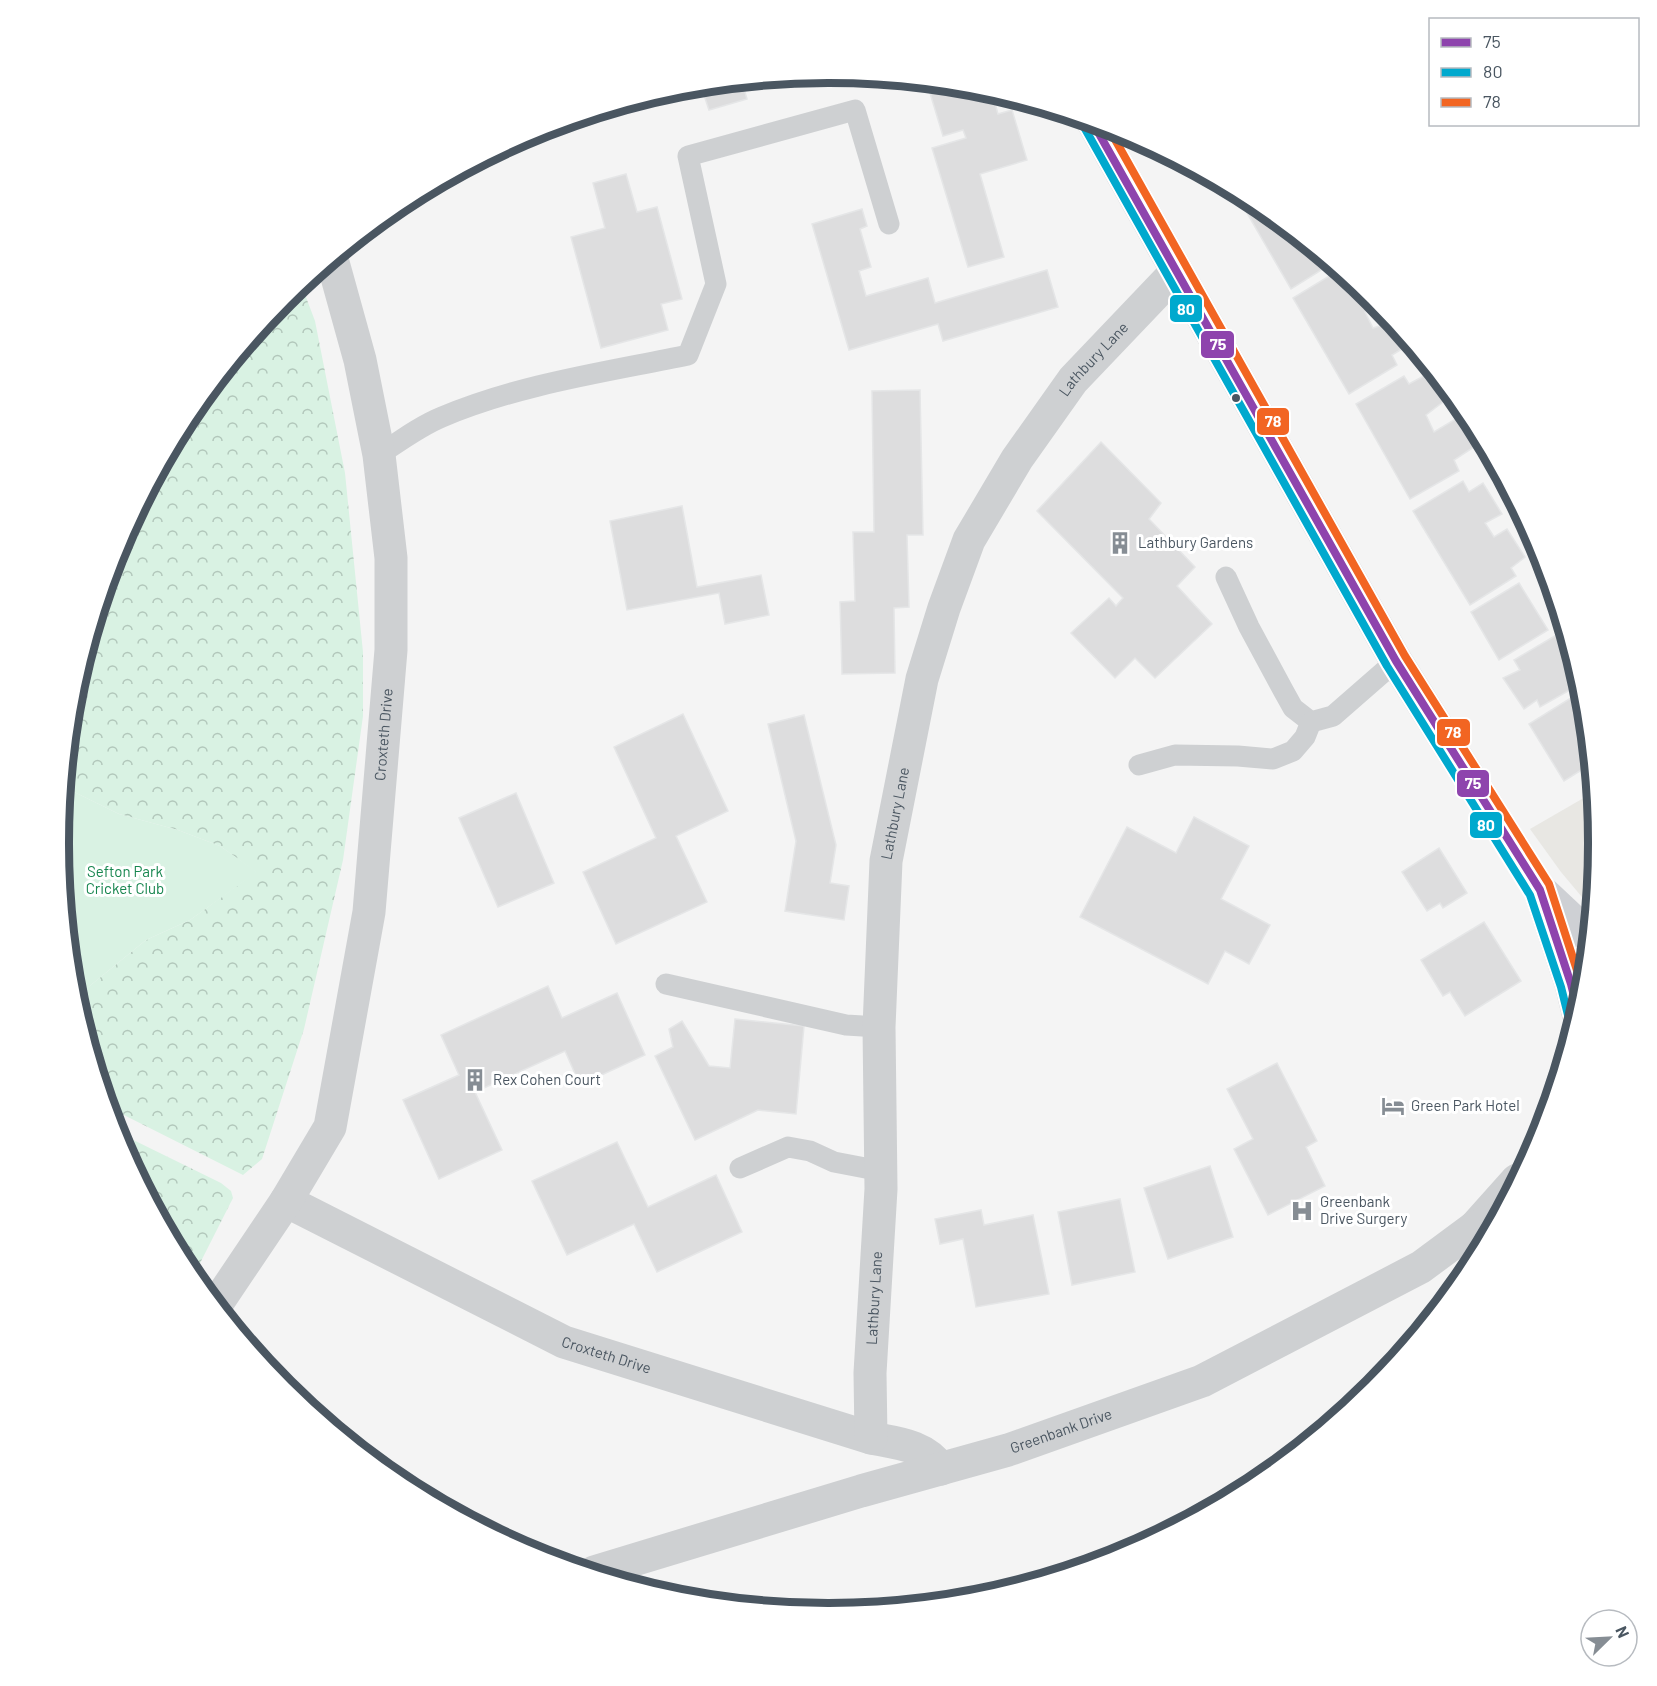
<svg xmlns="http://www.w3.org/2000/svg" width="1657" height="1686" font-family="Barlow,sans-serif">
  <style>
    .commercial { fill: #e8e7e3 }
    .forest { fill: url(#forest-crowns) }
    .park { fill: #d9f2e3 }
    .building { fill: #ddddde; stroke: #e5e6e7; stroke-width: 1.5 }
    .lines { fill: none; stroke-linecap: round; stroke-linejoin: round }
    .lane { stroke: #ced0d2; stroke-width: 21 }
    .street { stroke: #ced0d2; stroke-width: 33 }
    .secondary { stroke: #ced0d4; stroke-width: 33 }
    .bus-1-casing { stroke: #fff; stroke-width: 12 }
    .bus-2-casing { stroke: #fff; stroke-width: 12 }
    .bus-3-casing { stroke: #fff; stroke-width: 12 }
    .bus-1 { stroke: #8e44ad; stroke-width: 8 }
    .bus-2 { stroke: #00a9ce; stroke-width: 8 }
    .bus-3 { stroke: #f26522; stroke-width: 8 }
    .bus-dot { fill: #4a5661; stroke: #fff; stroke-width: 2 }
    .labels { text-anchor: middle; stroke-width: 6; stroke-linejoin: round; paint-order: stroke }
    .street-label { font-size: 15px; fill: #4a5661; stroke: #fff }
    .poi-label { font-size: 15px; fill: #4a5661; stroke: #fff; text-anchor: start }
    .park-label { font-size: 15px; fill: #17864f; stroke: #fff }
    .rim { fill: none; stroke: #4a5661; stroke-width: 8 }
    .line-badge { stroke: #fff; stroke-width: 2 }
    .badge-label { font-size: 16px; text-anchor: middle; font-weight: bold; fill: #fff }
  </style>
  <defs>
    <pattern id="forest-crowns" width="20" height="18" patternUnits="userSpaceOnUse" patternTransform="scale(1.5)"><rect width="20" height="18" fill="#d9f2e3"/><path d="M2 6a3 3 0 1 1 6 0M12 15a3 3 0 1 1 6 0" fill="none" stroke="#b2c7bb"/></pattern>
  </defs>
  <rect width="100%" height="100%" fill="#f4f4f4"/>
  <path class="commercial" d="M1594 792 1598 843 1592 909 1561 872 1530 829Z"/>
  <g class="forest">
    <path d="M301 284 315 321 345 473 363 652V716L343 860 304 1029 262 1159 243 1175 108 1107 75 998 146 940 190 920 256 872 220 846 178 830 119 814 64 787 73 692 117 548 188 415 284 298Z"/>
    <path d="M115 1131 221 1183 231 1191 233 1198 193 1277 188 1270Z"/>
  </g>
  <path class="park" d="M64 787 119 814 178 830 220 846 257 872 190 920 146 940 75 998 59 843Z"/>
  <g class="building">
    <path d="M742 82 747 99 709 110 701 86Z"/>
    <path d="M927 83 979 88 992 92 998 114 1012 110 1027 160 980 174 1004 257 968 267 932 148 966 138 963 130 943 136Z"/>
    <path d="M626 174 637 212 657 207 682 299 661 304 668 330 601 348 571 237 605 228 593 183Z"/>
    <path d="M1238 193 1257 203 1331 264 1291 289 1236 194Z"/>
    <path d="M862 209 867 226 860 229 871 267 859 271 866 296 928 278 935 303 1047 270 1058 307 943 341 938 324 849 350 812 224Z"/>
    <path d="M1339 270 1345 283 1350 280 1378 305 1365 312 1373 328 1392 322 1410 344 1392 355 1397 365 1349 394 1293 298Z"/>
    <path d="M1433 371 1452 395 1426 415 1434 432 1464 414 1480 443 1454 460 1459 471 1410 499 1356 404 1404 376 1409 384Z"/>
    <path d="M920 390 923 535H907L909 607 894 608 895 673 842 674 840 602 855 601 853 532H874L872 391Z"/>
    <path d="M1101 442 1161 503 1149 519 1195 567 1177 586 1212 624 1155 678 1135 658 1115 678 1071 633 1109 598 1116 606 1123 598 1037 511Z"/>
    <path d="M1463 481 1469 492 1483 483 1502 514 1485 523 1494 537 1507 529 1525 557 1511 568 1516 576 1470 605 1413 511Z"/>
    <path d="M682 506 697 587 761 575 769 615 725 624 719 593 627 610 610 521Z"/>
    <path d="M1519 583 1548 630 1499 660 1471 612Z"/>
    <path d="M1565 630 1571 652 1563 658 1577 686 1540 707 1537 700 1524 709 1503 678 1520 670 1514 660Z"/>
    <path d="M1574 696 1586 714 1591 764 1564 781 1529 724Z"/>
    <path d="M683 714 728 811 676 836 707 902 616 944 583 872 656 838 614 747Z"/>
    <path d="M804 715 836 845 830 883 849 886 844 920 785 911 796 841 768 724Z"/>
    <path d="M516 793 554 883 498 907 459 818Z"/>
    <path d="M1194 817 1249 846 1221 899 1270 925 1249 964 1225 951 1208 984 1080 917 1127 827 1176 853Z"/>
    <path d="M1439 848 1467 893 1443 908 1440 903 1427 911 1402 872Z"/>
    <path d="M1484 922 1521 981 1465 1016 1450 992 1443 996 1421 960Z"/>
    <path d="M548 986 562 1018 617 993 645 1055 580 1085 565 1051 475 1092 502 1150 439 1179 403 1100 459 1075 441 1035Z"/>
    <path d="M735 1019 804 1026 796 1114 758 1110 695 1140 655 1056 673 1047 669 1029 682 1021 709 1066 730 1068Z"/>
    <path d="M1277 1063 1317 1141 1306 1147 1325 1186 1268 1215 1234 1149 1253 1139 1227 1089Z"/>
    <path d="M617 1142 648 1207 716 1175 742 1232 657 1272 634 1224 567 1255 532 1181Z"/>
    <path d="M1210 1166 1233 1237 1168 1259 1144 1188Z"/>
    <path d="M1120 1199 1135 1272 1072 1285 1058 1212Z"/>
    <path d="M981 1210 984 1225 1033 1215 1049 1294 976 1307 963 1239 940 1244 935 1219Z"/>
    <path d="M1069 1567 1070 1571 998 1592 996 1583Z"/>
    <path d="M996 1583 998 1592 978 1598 927 1603 926 1600Z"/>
  </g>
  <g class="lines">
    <g class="lane">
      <path d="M379 455C400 441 420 426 442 417 520 384 606 372 688 355L716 284 688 156 855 110 889 224"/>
      <path d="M1226 577 1249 627 1283 690 1293 708 1311 722 1333 716 1396 661"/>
      <path d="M1139 765 1175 755 1238 756 1273 759 1293 751 1305 737 1311 722"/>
      <path d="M666 984 846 1025 879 1027"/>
      <path d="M740 1168 788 1147 810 1151 834 1162 881 1171"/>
    </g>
    <g class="street">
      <path id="s1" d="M286 1201 564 1342 871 1438C897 1443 925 1445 941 1469"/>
      <path d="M1475 1227 1517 1180"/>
      <path id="s2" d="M216 1305 286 1201 330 1127 369 912 391 650V558L379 455 360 360 332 259"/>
      <path id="s3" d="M871 1438 870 1373 881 1189 879 1027 886 861 922 679 944 608 969 540 1017 459 1073 380 1176 272"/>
      <path id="s4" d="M594 1572 861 1491 1008 1450 1202 1381 1421 1267 1475 1227 1497 1219"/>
    </g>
    <g class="secondary">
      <path d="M1093 122 1396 661 1540 890 1589 936"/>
      <path d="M1541 894 1571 984 1578 1013"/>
    </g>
    <g class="bus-1-casing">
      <path id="bus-1" d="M1093 123 1396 661 1540 890 1571 984 1578 1012"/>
    </g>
    <g class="bus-2-casing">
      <path id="bus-2" d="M1084 127 1387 666 1530 895 1561 987 1568 1015"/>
    </g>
    <g class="bus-3-casing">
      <path id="bus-3" d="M1108 127 1405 656 1549 884 1584 992"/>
    </g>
    <use href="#bus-1" class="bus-1"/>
    <use href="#bus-2" class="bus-2"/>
    <use href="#bus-3" class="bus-3"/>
  </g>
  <defs>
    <g id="building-bare" transform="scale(1.8)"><path d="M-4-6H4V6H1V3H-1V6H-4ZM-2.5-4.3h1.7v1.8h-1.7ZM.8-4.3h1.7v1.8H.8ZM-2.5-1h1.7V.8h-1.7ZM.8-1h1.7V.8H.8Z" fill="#868d94" stroke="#fff" stroke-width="2.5" paint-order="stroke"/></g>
    <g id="hotel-bare" transform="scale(1.8)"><path d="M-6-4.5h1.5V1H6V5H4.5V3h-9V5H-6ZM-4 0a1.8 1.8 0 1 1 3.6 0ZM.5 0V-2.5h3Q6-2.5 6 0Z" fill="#868d94" stroke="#fff" stroke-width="2.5" paint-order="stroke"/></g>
    <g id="hospital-bare" transform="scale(1.8)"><path d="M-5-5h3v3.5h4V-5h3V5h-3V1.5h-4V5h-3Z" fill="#868d94" stroke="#fff" stroke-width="2.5" paint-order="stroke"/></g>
  </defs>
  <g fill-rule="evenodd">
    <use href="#building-bare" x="1120" y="543"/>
    <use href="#building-bare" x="475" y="1080"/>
    <use href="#hotel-bare" x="1393" y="1106"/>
    <use href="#hospital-bare" x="1302" y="1211"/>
  </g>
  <circle class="bus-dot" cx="1236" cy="398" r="5"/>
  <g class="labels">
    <g class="street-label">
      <text dy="5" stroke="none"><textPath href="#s3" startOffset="1130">Lathbury Lane</textPath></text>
      <text dy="5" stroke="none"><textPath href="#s2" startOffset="608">Croxteth Drive</textPath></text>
      <text dy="5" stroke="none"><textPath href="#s3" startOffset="626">Lathbury Lane</textPath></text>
      <text dy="5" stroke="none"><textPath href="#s3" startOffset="140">Lathbury Lane</textPath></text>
      <text dy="5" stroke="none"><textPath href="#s1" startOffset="356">Croxteth Drive</textPath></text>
      <text dy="5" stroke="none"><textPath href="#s4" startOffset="488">Greenbank Drive</textPath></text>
    </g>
    <g class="poi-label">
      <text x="1138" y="548">Lathbury Gardens</text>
      <text x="493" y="1085">Rex Cohen Court</text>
      <text x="1411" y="1111">Green Park Hotel</text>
      <text x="1320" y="1207">Greenbank<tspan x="1320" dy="17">Drive Surgery</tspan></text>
    </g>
    <g class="park-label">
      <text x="125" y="877">Sefton Park<tspan x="125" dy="17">Cricket Club</tspan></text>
    </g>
  </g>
  <path d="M0 0H1657V1686H0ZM828 83H829A759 759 0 0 1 1588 842V844A759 759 0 0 1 829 1603H828A759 759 0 0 1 69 844V842A759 759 0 0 1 828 83Z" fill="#fff" fill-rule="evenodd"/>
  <path class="rim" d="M828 83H829A759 759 0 0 1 1588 842V844A759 759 0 0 1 829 1603H828A759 759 0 0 1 69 844V842A759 759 0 0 1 828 83Z"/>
  <g class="line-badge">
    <rect x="1169" y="294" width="34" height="29" rx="6" fill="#00a9ce"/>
    <rect x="1200" y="330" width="35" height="29" rx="6" fill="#8e44ad"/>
    <rect x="1256" y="407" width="34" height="29" rx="6" fill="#f26522"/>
    <rect x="1436" y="718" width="35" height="29" rx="6" fill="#f26522"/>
    <rect x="1456" y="769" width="34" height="29" rx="6" fill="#8e44ad"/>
    <rect x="1469" y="811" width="34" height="28" rx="6" fill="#00a9ce"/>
  </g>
  <g class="badge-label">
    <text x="1186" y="315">80</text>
    <text x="1218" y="350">75</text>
    <text x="1273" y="427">78</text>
    <text x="1453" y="738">78</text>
    <text x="1473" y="789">75</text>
    <text x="1486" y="831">80</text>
  </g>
  <rect x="1429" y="18" width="210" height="108" fill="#ffffff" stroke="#b7bbc0" stroke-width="1.5"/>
  <rect x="1441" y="38" width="30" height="9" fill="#8e44ad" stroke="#b7bbc0" stroke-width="1.5"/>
  <text x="1483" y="48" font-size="18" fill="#4a5661">75</text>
  <rect x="1441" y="68" width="30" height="9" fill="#00a9ce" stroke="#b7bbc0" stroke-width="1.5"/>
  <text x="1483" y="78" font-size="18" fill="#4a5661">80</text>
  <rect x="1441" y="98" width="30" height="9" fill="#f26522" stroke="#b7bbc0" stroke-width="1.5"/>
  <text x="1483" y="108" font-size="18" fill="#4a5661">78</text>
  <g transform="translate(1609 1638) rotate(66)"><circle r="28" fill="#ffffff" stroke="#b7bbc0" stroke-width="1.5"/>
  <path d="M0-4.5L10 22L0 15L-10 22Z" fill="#868d94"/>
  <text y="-9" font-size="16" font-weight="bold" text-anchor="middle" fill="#4a5661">N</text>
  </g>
</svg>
